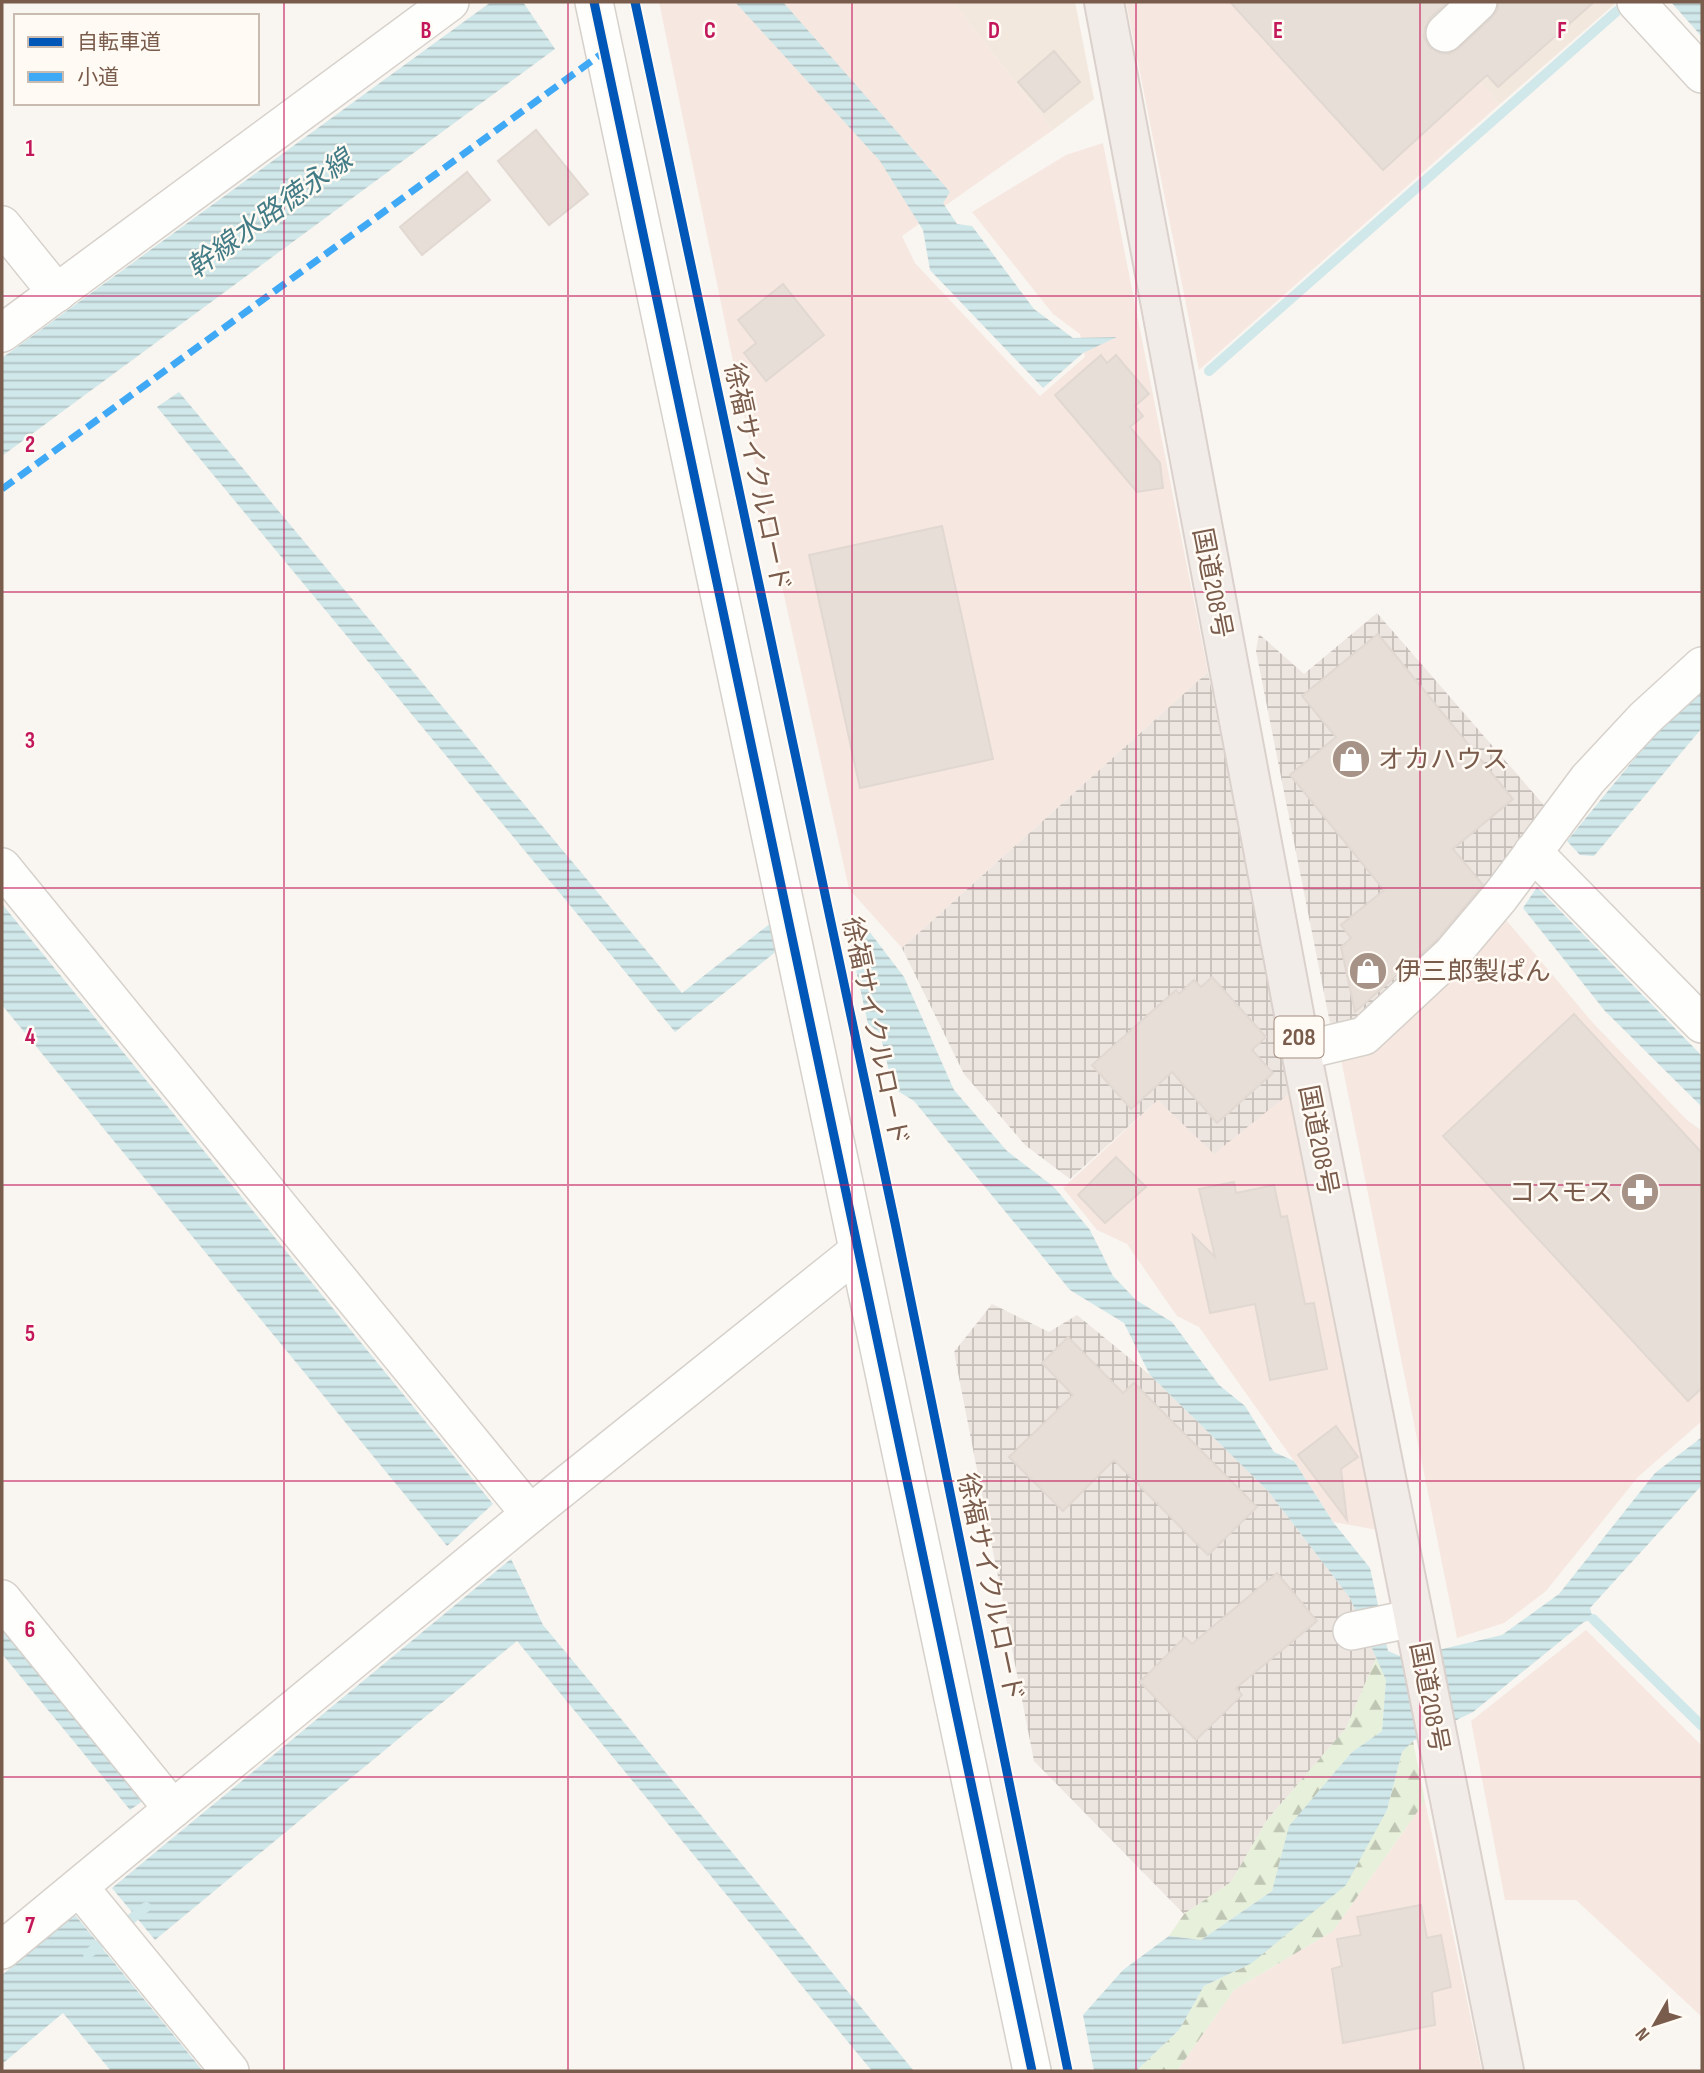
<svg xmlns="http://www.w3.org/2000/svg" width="1704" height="2073" font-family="'Sofia Sans Condensed','Noto Sans JP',sans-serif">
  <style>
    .residential { fill: #f2e8de }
    .commercial { fill: #f6e8e1 }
    .industrial { fill: url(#industrial-grid) }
    .forest { fill: url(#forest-firs) }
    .water { fill: url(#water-rules) }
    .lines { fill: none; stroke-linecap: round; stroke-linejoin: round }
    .stream { stroke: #d0e8ea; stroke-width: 10 }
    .building { fill: #e6ded7; stroke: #e2d8d2; stroke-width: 2 }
    .minor-casing { stroke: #d7d1cb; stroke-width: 40 }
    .trunk-casing { stroke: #dad1cc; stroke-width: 42 }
    .minor { stroke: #fefefd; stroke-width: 37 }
    .trunk { stroke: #f2ece8; stroke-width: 38 }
    .quiet { stroke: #3fa9f5; stroke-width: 7; stroke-dasharray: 14 7; stroke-linecap: butt }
    .cycleway-casing { stroke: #fffaf3; stroke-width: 13 }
    .cycleway { stroke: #0057b8; stroke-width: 9 }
    .grid { fill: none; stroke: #c2185b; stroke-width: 2; stroke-opacity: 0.55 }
    .labels { text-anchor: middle; stroke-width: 5; stroke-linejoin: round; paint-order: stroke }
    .shield { fill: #fffaf3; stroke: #a28b7f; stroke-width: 2 }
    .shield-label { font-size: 24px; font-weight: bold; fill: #7a5c4d }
    .street-label { font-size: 26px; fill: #7a5c4d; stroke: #fffaf3 }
    .poi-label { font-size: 26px; fill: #7a5c4d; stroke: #fffaf3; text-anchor: start }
    .water-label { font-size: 28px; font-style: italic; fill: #437c86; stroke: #fffaf3 }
    .grid-label { font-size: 23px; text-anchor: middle; font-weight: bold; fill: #c2185b; stroke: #fffaf3; stroke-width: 5; stroke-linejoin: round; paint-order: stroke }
  </style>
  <defs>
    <pattern id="industrial-grid" width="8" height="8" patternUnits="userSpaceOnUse" patternTransform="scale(1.75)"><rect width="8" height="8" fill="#ede5e0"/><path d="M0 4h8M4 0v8" fill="none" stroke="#c5bdb8"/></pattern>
    <pattern id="forest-firs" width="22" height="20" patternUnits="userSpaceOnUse" patternTransform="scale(1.75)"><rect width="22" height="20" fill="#e7f0db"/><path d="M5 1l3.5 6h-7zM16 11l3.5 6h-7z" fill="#c0c6b4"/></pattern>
    <pattern id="water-rules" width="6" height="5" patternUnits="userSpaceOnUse" patternTransform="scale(1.75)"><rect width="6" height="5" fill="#d0e8ea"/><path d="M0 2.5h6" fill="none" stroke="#aebfc0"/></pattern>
  </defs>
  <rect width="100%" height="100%" fill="#f9f5f0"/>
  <g class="residential">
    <path d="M953 2H1075L1094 99 1053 130Z"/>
    <path d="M1405 2H1617L1500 104Z"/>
  </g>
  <g class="commercial">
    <path d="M659 2H953L1053 130 902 236 915 263 1040 396 1085 357 1080 334 1053 314 972 212 1066 155 1103 143 1208 672 902 948 849 889 743 410Z"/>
    <path d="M1126 2H1405L1500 104 1199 370Z"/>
    <path d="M1502 915 1593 1023 1687 1120 1702 1131V1421L1638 1477 1546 1591 1504 1623 1457 1638 1341 1059Z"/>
    <path d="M1291 1092 1378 1530 1333 1522 1294 1461 1199 1327 1177 1316 1127 1244 1097 1230 1063 1188 1158 1100Z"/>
    <path d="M1586 1630 1702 1746V2017L1576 1900H1505L1471 1721Z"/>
    <path d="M1425 1801 1482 2071H1177L1234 1990 1333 1931Z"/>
  </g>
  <g class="industrial">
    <path d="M1377 613 1549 811 1469 921 1362 1022 1330 1023 1256 651 1259 634 1304 674Z"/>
    <path d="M1208 672 1291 1092 1214 1154 1158 1100 1070 1179 1025 1145 964 1074 902 948Z"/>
    <path d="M992 1304 1049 1332 1077 1315 1150 1375 1268 1491 1350 1598 1377 1656 1346 1728 1267 1820 1231 1882 1184 1914 1034 1761 954 1352Z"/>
  </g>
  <g class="forest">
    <path d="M1377 1656 1386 1680 1382 1731 1352 1752 1290 1826 1272 1891 1201 1940 1169 1936 1184 1914 1231 1882 1267 1820 1346 1728Z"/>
    <path d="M1413 1741 1425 1801 1333 1931 1234 1990 1177 2071H1136L1179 2030 1204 1986 1252 1963 1387 1810 1402 1752Z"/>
  </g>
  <g class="water">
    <path d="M491 2H523L555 49 2 456V358Z"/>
    <path d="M735 2H783L950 192 943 203 957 224 972 226 1034 309 1073 338 1117 337 1083 353 1043 388 930 270 923 230 880 161Z"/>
    <path d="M1671 2H1702V37Z"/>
    <path d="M179 392 682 993 772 922 778 950 675 1032 157 407Z"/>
    <path d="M1702 693V728L1594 856 1580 855 1567 841 1653 736Z"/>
    <path d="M1537 887 1702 1056V1107L1605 1011 1523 908Z"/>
    <path d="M2 904 493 1504 447 1546 2 1005Z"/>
    <path d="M859 918 904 977 954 1090 1007 1151 1054 1187 1090 1230 1113 1276 1136 1300 1172 1322 1219 1385 1245 1406 1274 1452 1294 1461 1333 1522 1370 1568 1388 1651 1404 1658 1502 1635 1559 1594 1655 1473 1702 1437V1485L1590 1608 1593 1619 1584 1622 1473 1712 1413 1741 1402 1752 1387 1810 1346 1885 1252 1963 1204 1986 1179 2030 1136 2071H1094L1083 2015 1123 1970 1169 1936 1201 1940 1272 1891 1289 1826 1352 1752 1382 1731 1386 1680 1350 1598 1268 1491 1150 1375 1124 1323 1070 1290 914 1101 893 1088 880 1033 868 1024 845 920Z"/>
    <path d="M511 1559 543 1625 914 2071H872L517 1641 155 1940 112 1888Z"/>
    <path d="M2 1626 144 1800 130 1810 2 1654Z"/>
    <path d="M75 1915 203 2071H111L63 2013 2 2064V1975Z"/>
  </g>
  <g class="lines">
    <g class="stream">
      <path d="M1209 371 1617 11"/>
      <path d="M1593 1619 1702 1726"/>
      <path d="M88 1954 146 1907"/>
    </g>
  </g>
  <g class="building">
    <path d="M1230 2H1448L1430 18 1425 28 1424 37 1430 48 1440 53 1449 54 1459 48 1492 17 1498 9V2H1594L1498 87 1487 75 1383 170Z"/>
    <path d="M1054 51 1080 82 1044 112 1018 82Z"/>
    <path d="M536 130 588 194 549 225 498 161Z"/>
    <path d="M467 172 490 200 422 255 400 227Z"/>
    <path d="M783 284 824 335 766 381 744 353 756 343 738 320Z"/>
    <path d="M1101 355 1107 363 1116 355 1149 394 1135 406 1143 416 1130 427 1160 463 1163 488 1137 492 1055 395Z"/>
    <path d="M942 526 993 759 860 788 809 555Z"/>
    <path d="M1378 634 1513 799 1453 849 1483 885 1437 940 1355 1012 1341 947 1351 938 1341 925 1384 890 1290 775 1336 737 1302 696Z"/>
    <path d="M1212 977 1266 1037 1252 1050 1273 1073 1217 1123 1172 1072 1131 1109 1092 1065 1176 990 1179 994 1194 980 1201 987Z"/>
    <path d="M1574 1014 1702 1153V1388L1688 1401 1443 1136Z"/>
    <path d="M1116 1157 1146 1187 1105 1223 1078 1195Z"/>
    <path d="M1234 1182 1236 1193 1274 1185 1281 1217 1287 1216 1305 1304 1314 1303 1327 1369 1270 1380 1255 1304 1210 1313 1193 1235 1215 1257 1199 1189Z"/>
    <path d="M1068 1337 1123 1393 1134 1383 1257 1507 1208 1555 1114 1460 1063 1511 1009 1457 1073 1395 1042 1363Z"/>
    <path d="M1336 1426 1358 1457 1341 1469 1347 1520 1298 1455Z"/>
    <path d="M1277 1573 1317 1621 1236 1688 1242 1695 1196 1740 1140 1682 1185 1637 1192 1644Z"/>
    <path d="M1421 1905 1427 1938 1441 1935 1451 1987 1432 1992 1435 2025 1343 2043 1332 1969 1342 1966 1337 1939 1361 1935 1357 1917Z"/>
  </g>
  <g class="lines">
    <g class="minor-casing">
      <g id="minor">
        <path d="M594 2 1032 2071"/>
        <path d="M1636 2 1702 74"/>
        <path d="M1445 33 1478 2"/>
        <path d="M2 225 57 293"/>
        <path d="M2 333 450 2"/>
        <path d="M1533 852 1702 1024"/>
        <path d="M2 867 530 1514"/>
        <path d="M1301 1051 1364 1036 1452 954 1500 897 1588 779 1645 718 1702 666"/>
        <path d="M2 1599 173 1809"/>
        <path d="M1352 1631 1414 1618"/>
        <path d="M79 1887 230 2071"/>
        <path d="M2 1950 530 1514 858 1251"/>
      </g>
    </g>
    <g class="trunk-casing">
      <path id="trunk" d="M1104 2 1301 1051 1504 2071"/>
    </g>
    <use href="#minor" class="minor"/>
    <use href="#trunk" class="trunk"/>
    <path class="quiet" d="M2 489 604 52"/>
    <g class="cycleway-casing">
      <g id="cycleway">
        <path d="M594 2 1032 2071"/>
        <path d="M635 2 895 1223 1068 2071"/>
      </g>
    </g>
    <use href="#cycleway" class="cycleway"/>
  </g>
  <path class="grid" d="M284 2V2071M568 2V2071M852 2V2071M1136 2V2071M1420 2V2071M2 296H1702M2 592H1702M2 888H1702M2 1185H1702M2 1481H1702M2 1777H1702"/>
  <defs>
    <g id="shop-disc" transform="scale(2.0125)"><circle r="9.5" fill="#a69286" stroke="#fffaf3"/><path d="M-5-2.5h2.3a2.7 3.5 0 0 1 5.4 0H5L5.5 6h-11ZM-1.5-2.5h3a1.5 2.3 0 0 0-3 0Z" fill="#fff"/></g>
    <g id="pharmacy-disc" transform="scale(2.0125)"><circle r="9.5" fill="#a69286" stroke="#fffaf3"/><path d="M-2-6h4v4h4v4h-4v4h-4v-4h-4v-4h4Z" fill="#fff"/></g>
  </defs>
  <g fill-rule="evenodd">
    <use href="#shop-disc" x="1351" y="759"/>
    <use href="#shop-disc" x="1368" y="971"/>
    <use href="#pharmacy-disc" x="1640" y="1192"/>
  </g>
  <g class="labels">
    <rect class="shield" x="1274.5" y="1016.5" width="49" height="41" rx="5"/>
    <g class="shield-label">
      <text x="1299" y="1045">208</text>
    </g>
    <g class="street-label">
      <text transform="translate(758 477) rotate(78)" y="9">徐福サイクルロード</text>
      <text transform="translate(1213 583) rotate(79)" y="9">国道208号</text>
      <text transform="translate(876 1031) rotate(78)" y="9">徐福サイクルロード</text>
      <text transform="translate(1319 1140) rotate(79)" y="9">国道208号</text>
      <text transform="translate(991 1587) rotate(78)" y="9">徐福サイクルロード</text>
      <text transform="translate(1430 1697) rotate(79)" y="9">国道208号</text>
    </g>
    <g class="poi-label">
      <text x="1378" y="768">オカハウス</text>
      <text x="1395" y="980">伊三郎製ぱん</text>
      <text x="1613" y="1201" text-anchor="end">コスモス</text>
    </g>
    <g class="water-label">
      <text transform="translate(269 213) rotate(-36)" y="10">幹線水路徳永線</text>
    </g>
  </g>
  <g class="grid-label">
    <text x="426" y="38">B</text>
    <text x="710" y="38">C</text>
    <text x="994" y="38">D</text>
    <text x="1278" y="38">E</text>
    <text x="1562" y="38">F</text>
    <text x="30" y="156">1</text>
    <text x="30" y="452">2</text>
    <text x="30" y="748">3</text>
    <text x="30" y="1044">4</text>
    <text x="30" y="1341">5</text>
    <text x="30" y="1637">6</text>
    <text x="30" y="1933">7</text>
  </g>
  <rect width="1704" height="2073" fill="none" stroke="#7a5c4d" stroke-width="7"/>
  <rect x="14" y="14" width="245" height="91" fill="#fffaf3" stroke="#cabbb1" stroke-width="2"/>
  <rect x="28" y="37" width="35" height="10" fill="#0057b8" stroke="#cabbb1" stroke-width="2"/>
  <text x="77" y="49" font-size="21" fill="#7a5c4d">自転車道</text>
  <rect x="28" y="72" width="35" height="10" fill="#3fa9f5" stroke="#cabbb1" stroke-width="2"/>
  <text x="77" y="84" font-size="21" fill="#7a5c4d">小道</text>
  <g transform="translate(1655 2024) rotate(231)" stroke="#fffaf3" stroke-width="5" paint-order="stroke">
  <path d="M0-5L12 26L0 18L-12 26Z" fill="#7a5c4d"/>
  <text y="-10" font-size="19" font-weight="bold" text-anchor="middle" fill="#7a5c4d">N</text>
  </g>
</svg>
